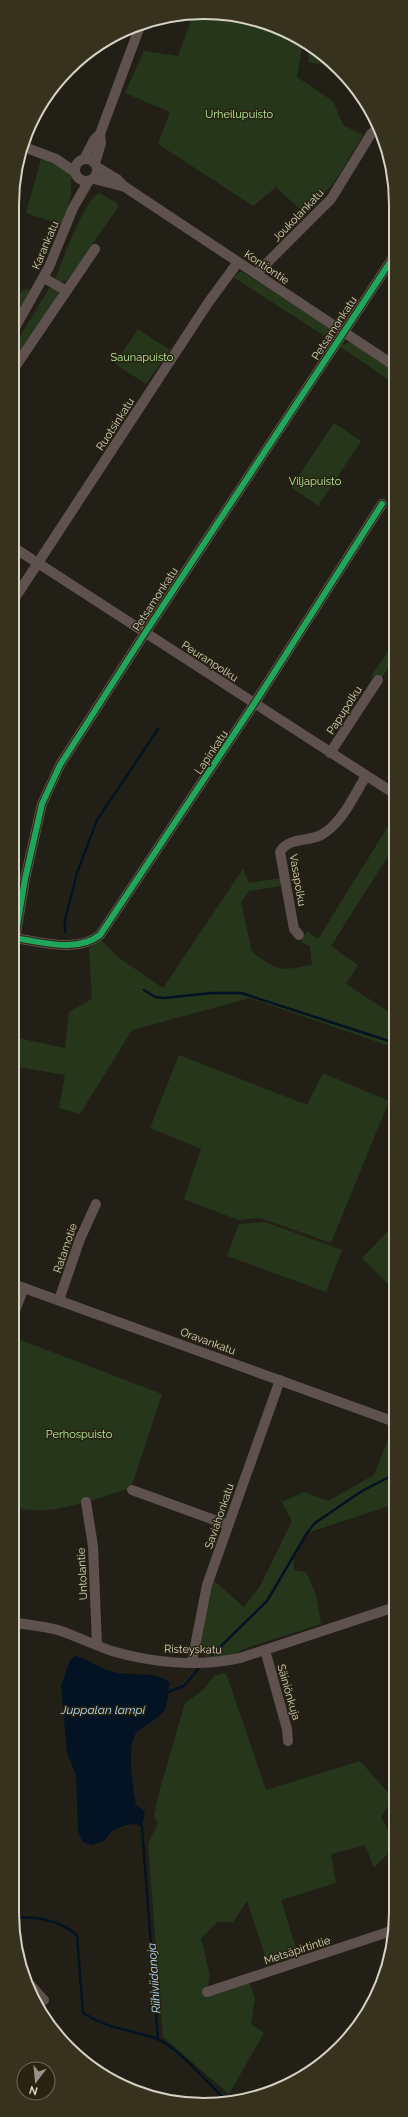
<svg xmlns="http://www.w3.org/2000/svg" width="408" height="2117" font-family="Raleway,sans-serif">
  <style>
    .green { fill: #25361b }
    .water { fill: #031324 }
    .lines { fill: none; stroke-linecap: round; stroke-linejoin: round }
    .stream { stroke: #031324; stroke-width: 2.5 }
    .minor { stroke: #5f514e; stroke-width: 10 }
    .cycleway-casing { stroke: #282410; stroke-width: 8 }
    .cycleway { stroke: #20a55d; stroke-width: 6 }
    .labels { text-anchor: middle; stroke-width: 3; stroke-linejoin: round; paint-order: stroke }
    .park-label { font-size: 11px; fill: #b7eba0; stroke: #282410 }
    .street-label { font-size: 11px; fill: #d4d1c5; stroke: #282410 }
    .water-label { font-size: 12px; font-style: italic; fill: #acd4f9; stroke: #282410 }
    .rim { fill: none; stroke: #d4d1c5; stroke-width: 2 }
  </style>
  <rect width="100%" height="100%" fill="#222016"/>
  <g class="green">
    <path d="M229 14 289 32 303 42 297 77 333 101 343 125 363 135 334 183 304 213 276 187 253 206 158 144 170 112 125 93 144 51 178 56 193 16Z"/>
    <path d="M309 46 322 55 321 64 308 62Z"/>
    <path d="M41 159 66 169 71 174V195L62 225 26 213Z"/>
    <path d="M99 193 117 203 118 207 71 275 66 281 60 282 55 279C63 261 83 201 99 193Z"/>
    <path d="M241 271 330 328 331 337 329 339 233 277Z"/>
    <path d="M50 287 56 289 58 293 57 297 13 362V348Z"/>
    <path d="M26 289 30 290 13 323C13 311 13 295 26 289Z"/>
    <path d="M138 329 170 350 146 384 115 364Z"/>
    <path d="M350 342 395 372V384L339 346Z"/>
    <path d="M334 423 361 441 318 506 291 487Z"/>
    <path d="M395 641V659L379 681 371 676Z"/>
    <path d="M395 815V845L331 946 358 965 346 984 395 1016V1048L250 998 132 1030 80 1114 59 1108 65 1075 13 1066V1037L65 1048 69 1012 92 999 89 948 101 940 119 958 163 988 243 869 249 883 280 878 282 886 249 891 241 902 252 952C281 972 277 971 312 965L310 946 301 942 307 931 318 939Z"/>
    <path d="M179 1055 307 1105 323 1073 389 1101 331 1243 260 1218 238 1220 184 1199 201 1149 150 1128Z"/>
    <path d="M265 1222 342 1250 326 1292 227 1256 239 1224Z"/>
    <path d="M395 1224V1291L362 1258Z"/>
    <path d="M13 1337 162 1394 131 1488C99 1497 44 1521 12 1505Z"/>
    <path d="M391 1431 395 1432V1504L307 1533 294 1556V1570L306 1572 316 1594 321 1624 249 1647 227 1657 210 1659 199 1652 213 1580 244 1607 260 1586 292 1521 282 1502 304 1492 328 1501 374 1475Z"/>
    <path d="M226 1673 266 1790 360 1761 393 1798 381 1817 394 1841V1847L374 1868 365 1845 331 1854 336 1883 281 1900 298 1955 268 1964 247 1901 233 1922H217L201 1939 210 1975 207 1991 248 1978 255 1999 251 2024 264 2033 229 2094 163 2037 148 1844 158 1823 154 1816 160 1789 185 1703 202 1691 214 1676Z"/>
  </g>
  <path class="water" d="M75 1656C88 1659 98 1667 110 1671 127 1677 157 1670 170 1683 167 1692 169 1705 163 1712 156 1721 138 1728 135 1735 127 1751 133 1787 136 1805L145 1811 142 1827 136 1824 126 1825 112 1831 104 1841 91 1845 83 1842 78 1832 76 1775 67 1753 61 1686 70 1660Z"/>
  <g class="lines">
    <g class="stream">
      <path d="M65 932V920L77 873 97 820 158 729"/>
      <path d="M144 990 155 997 164 998 212 993H241L395 1043"/>
      <path d="M212 1655 267 1601 307 1533 315 1523 362 1491 395 1474"/>
      <path d="M168 1692 184 1686 198 1669"/>
      <path d="M142 1827 158 2039"/>
      <path d="M13 1918C36 1916 59 1920 77 1935L83 2013C109 2030 131 2029 157 2039 177 2046 209 2085 226 2100"/>
    </g>
    <g class="minor">
      <path d="M24 147 56 159 75 172"/>
      <circle cx="86" cy="170" r="11"/>
      <path d="M84 159 94 140 100 134"/>
      <path d="M95 163 101 143 100 134 140 26"/>
      <path d="M97 167 117 179 125 187 395 366"/>
      <path d="M94 179 125 187"/>
      <path d="M256 274 331 199 371 134 379 127"/>
      <path d="M44 278 65 290"/>
      <path d="M13 331 49 267 73 208 88 182"/>
      <path d="M13 370 95 249"/>
      <path d="M13 547 395 794"/>
      <path d="M13 601 208 303 238 262"/>
      <path d="M330 753 378 680"/>
      <path d="M299 935 294 929 280 852C288 837 308 842 321 835 342 824 354 795 366 776"/>
      <path d="M13 938C41 941 75 954 100 935L254 704 382 504"/>
      <path d="M13 987 15 939 25 879 42 804 60 765 145 633 396 253"/>
      <path d="M13 1284 395 1422"/>
      <path d="M59 1300 80 1239 96 1204"/>
      <path d="M13 1315 24 1288"/>
      <path d="M132 1490 228 1525"/>
      <path d="M86 1502 93 1546 97 1645"/>
      <path d="M12 1622C27 1625 43 1626 58 1630 76 1636 94 1645 112 1651 152 1663 199 1667 240 1658L395 1607"/>
      <path d="M265 1650 287 1729 288 1741"/>
      <path d="M192 1662 207 1585 280 1380"/>
      <path d="M25 1979 44 2000"/>
      <path d="M207 1992 394 1930"/>
    </g>
    <g class="cycleway-casing">
      <g id="cycleway">
        <path d="M13 938C41 941 75 954 100 935L254 704 382 504"/>
        <path d="M13 987 15 939 25 879 42 804 60 765 145 633 396 253"/>
      </g>
    </g>
    <use href="#cycleway" class="cycleway"/>
  </g>
  <g class="labels">
    <g class="park-label">
      <text x="239" y="118">Urheilupuisto</text>
      <text x="142" y="361">Saunapuisto</text>
      <text x="315" y="485">Viljapuisto</text>
      <text x="79" y="1438">Perhospuisto</text>
    </g>
    <g class="street-label">
      <text transform="translate(298 215) rotate(-46)" y="4">Joukolankatu</text>
      <text transform="translate(45 245) rotate(-67)" y="4">Karankatu</text>
      <text transform="translate(267 267) rotate(34)" y="4">Kontiontie</text>
      <text transform="translate(334 328) rotate(-57)" y="4">Petsamonkatu</text>
      <text transform="translate(115 424) rotate(-57)" y="4">Ruotsinkatu</text>
      <text transform="translate(155 599) rotate(-57)" y="4">Petsamonkatu</text>
      <text transform="translate(210 661) rotate(33)" y="4">Peuranpolku</text>
      <text transform="translate(344 710) rotate(-57)" y="4">Papupolku</text>
      <text transform="translate(211 752) rotate(-56)" y="4">Lapinkatu</text>
      <text transform="translate(298 880) rotate(80)" y="4">Vasapolku</text>
      <text transform="translate(65 1248) rotate(-71)" y="4">Ratamotie</text>
      <text transform="translate(208 1341) rotate(20)" y="4">Oravankatu</text>
      <text transform="translate(219 1516) rotate(-71)" y="4">Saviahonkatu</text>
      <text transform="translate(82 1574) rotate(-93)" y="4">Untolantie</text>
      <text transform="translate(193 1649) rotate(1)" y="4">Risteyskatu</text>
      <text transform="translate(289 1692) rotate(74)" y="4">Säiniönkuja</text>
      <text transform="translate(297 1950) rotate(-18)" y="4">Metsäpirtintie</text>
    </g>
    <g class="water-label">
      <text x="103" y="1714">Juppalan lampi</text>
      <text transform="translate(154 1978) rotate(-94)" y="4">Riihiviidanoja</text>
    </g>
  </g>
  <path d="M0 0H408V2117H0ZM204 19H204A185 185 0 0 1 389 204V1913A185 185 0 0 1 204 2098H204A185 185 0 0 1 19 1913V204A185 185 0 0 1 204 19Z" fill="#36321e" fill-rule="evenodd"/>
  <path class="rim" d="M204 19H204A185 185 0 0 1 389 204V1913A185 185 0 0 1 204 2098H204A185 185 0 0 1 19 1913V204A185 185 0 0 1 204 19Z"/>
  <g transform="translate(36 2081) rotate(196)"><circle r="19" fill="#282410" stroke="#6d6958"/>
  <path d="M0-3L7 15L0 10L-7 15Z" fill="#969388"/>
  <text y="-6" font-size="11" font-weight="bold" text-anchor="middle" fill="#d4d1c5">N</text>
  </g>
</svg>
